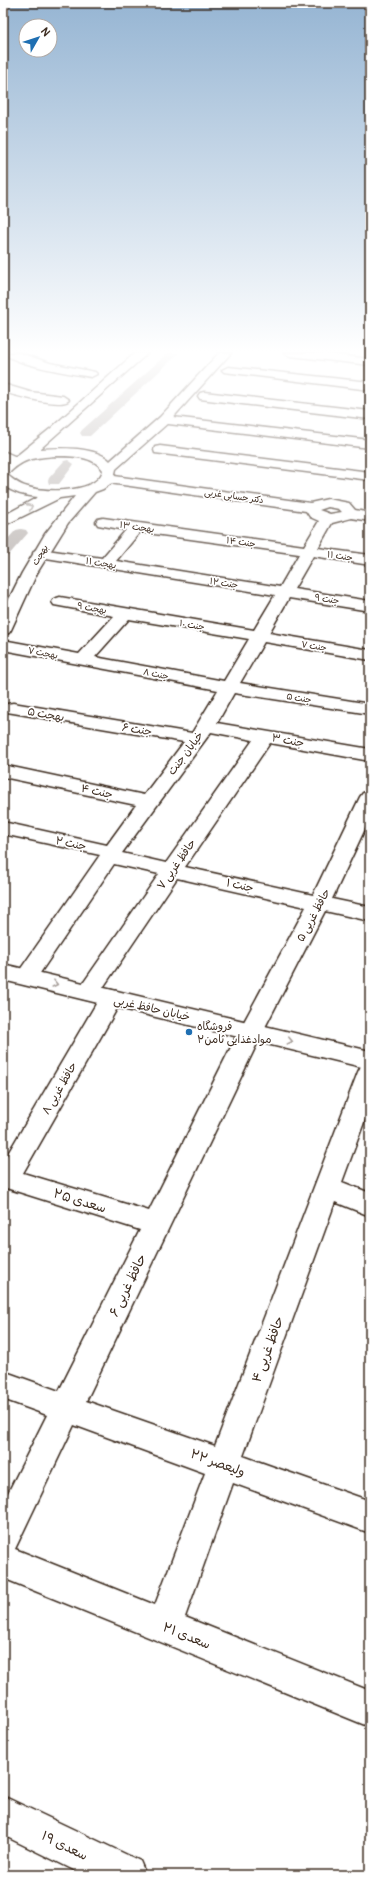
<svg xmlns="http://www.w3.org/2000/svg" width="373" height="1878" font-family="Pangolin,'Playpen Sans Arabic',sans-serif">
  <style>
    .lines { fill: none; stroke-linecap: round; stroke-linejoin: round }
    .canal { fill: #bcb6b3; fill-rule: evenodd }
    .minor-casing { stroke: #3b2a1e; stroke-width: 3 }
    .major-casing { stroke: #3b2a1e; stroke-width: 3 }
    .minor { fill: #fff; fill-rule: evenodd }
    .major { fill: #fff; fill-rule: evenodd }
    .oneway { stroke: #a79f9a }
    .poi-dot { fill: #1f6fb2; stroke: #fff; stroke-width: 1.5 }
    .labels { text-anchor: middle; stroke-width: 3.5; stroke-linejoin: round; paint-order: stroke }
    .far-street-label { font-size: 9px; fill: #3b2a1e; stroke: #fff }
    .street-label { font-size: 11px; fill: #3b2a1e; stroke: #fff }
    .poi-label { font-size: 11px; fill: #3b2a1e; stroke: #fff; text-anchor: start }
    .near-street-label { font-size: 13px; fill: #3b2a1e; stroke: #fff }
  </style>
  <rect width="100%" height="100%" fill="#fff"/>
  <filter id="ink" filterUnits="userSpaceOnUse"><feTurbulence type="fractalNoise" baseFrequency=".025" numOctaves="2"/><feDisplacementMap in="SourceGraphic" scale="8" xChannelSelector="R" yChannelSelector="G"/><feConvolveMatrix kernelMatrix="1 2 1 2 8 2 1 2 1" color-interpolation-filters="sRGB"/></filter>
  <g filter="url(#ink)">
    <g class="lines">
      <g class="canal">
        <path d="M168 353H179L90 436H82L80 433 82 430Z"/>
        <path d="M68 460 74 464 72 467 59 484H49L48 481 49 478 64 461Z"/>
        <path d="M21 529 26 530 28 533 8 556 3 557V544L16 530Z"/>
      </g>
      <g class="minor-casing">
        <g id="minor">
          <path d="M4 353H20L50 363 95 372 97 374 91 377C74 374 14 365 4 353Z"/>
          <path d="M284 353H321L370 359V365L290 356Z"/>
          <path d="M228 367 370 382V390L224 372 222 370Z"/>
          <path d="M3 384 30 392 63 396 69 400C62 409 14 395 3 392Z"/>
          <path d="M204 392 370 411V419L200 399 198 396 200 393Z"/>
          <path d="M164 416 370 440V448L160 423 158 420Z"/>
          <path d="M160 446 370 472V480L155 453 154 450 155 447Z"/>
          <path d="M3 451 19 458 21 461 19 464 14 465 3 460Z"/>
          <path d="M107 475 310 503 328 499 349 503 355 510 370 513V521L351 518 332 523 318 548 370 555V565L313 556 294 589 370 601V611L289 598 269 633 370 650V660L264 642 240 683 370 704V714L234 693 217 723 370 749V761L270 743 185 867 313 895 360 797 363 793 370 791V818L332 899 370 907V921L325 911 263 1031 86 1401 215 1446 358 1072 361 1066 370 1063V1106L342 1182 370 1193V1216L335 1202 243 1456 370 1501V1533L233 1483 185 1617 370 1691V1727L3 1578V1503L47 1415 3 1399V1371L59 1391 140 1230 3 1187V1162L103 992 111 990 119 992 123 998 23 1173 149 1211 239 1031 306 907 177 878 96 998 88 1000 80 998 77 992 159 874 114 864 34 982 26 985 18 982 15 977 100 855 3 834V822L107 845 136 805 3 777V765L144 795 184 742 13 713 7 712 4 708 7 704 13 703 192 733 218 690 3 650V640L79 654 114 616 54 605 52 602 54 599 60 597 254 630 275 595 40 557 35 556 33 553 35 550 40 549 102 558 126 530 98 525 96 522 98 519 103 518 304 546 319 521 310 517 306 511 102 482 100 479 102 476ZM328 507 339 509 342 512 330 514 319 510ZM140 532 299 554 280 587 116 561ZM129 619 249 639 224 681 95 657ZM211 732 253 740 166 863 122 853ZM74 1425 205 1473 155 1605 15 1549Z"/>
          <path d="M3 1796 140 1861 146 1875H84L3 1835Z"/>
        </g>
      </g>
      <g class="major-casing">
        <g id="major">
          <path d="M135 353H148L40 449C59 448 95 446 110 461L160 417 219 353H231L168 423 116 469 113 482 103 489 95 492 68 523 37 573 11 630 9 633 3 635V611L22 573 45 534 75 496 60 498 3 526V516L38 497C26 496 13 493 3 485V463L19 454 50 429ZM56 456C73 456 93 456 103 470 98 493 47 493 28 487 19 485 14 480 7 475 23 458 34 458 56 456Z"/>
          <path d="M3 964 370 1051V1069L3 980Z"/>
        </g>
      </g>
      <use href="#minor" class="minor"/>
      <use href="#major" class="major"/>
    </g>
    <defs><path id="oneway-chevron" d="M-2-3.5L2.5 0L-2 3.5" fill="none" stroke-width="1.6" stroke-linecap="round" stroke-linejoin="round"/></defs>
    <g class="oneway">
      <use href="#oneway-chevron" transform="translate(30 507) rotate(-24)"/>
      <use href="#oneway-chevron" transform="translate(55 984) rotate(14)"/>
      <use href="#oneway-chevron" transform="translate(290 1041) rotate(13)"/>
    </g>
  </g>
  <linearGradient id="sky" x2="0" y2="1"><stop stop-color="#96b5d3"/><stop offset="0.57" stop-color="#fff"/><stop offset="1" stop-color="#fff" stop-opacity="0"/></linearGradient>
  <rect width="373" height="616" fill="url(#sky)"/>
  <circle class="poi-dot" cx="189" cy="1032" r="4"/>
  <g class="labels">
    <g class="far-street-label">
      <text transform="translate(234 496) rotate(8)" y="3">دکتر حسابی غربی</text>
      <text transform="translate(137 527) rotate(8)" y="3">بهجت ۱۳</text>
      <text transform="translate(241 542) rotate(8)" y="3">جنت ۱۴</text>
      <text transform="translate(40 555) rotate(-59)" y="3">بهجت</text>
      <text transform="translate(340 556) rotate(8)" y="3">جنت ۱۱</text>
      <text transform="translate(101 563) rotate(9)" y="3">بهجت ۱۱</text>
      <text transform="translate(224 583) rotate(9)" y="3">جنت ۱۲</text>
      <text transform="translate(327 599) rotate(9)" y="3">جنت ۹</text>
      <text transform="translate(92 608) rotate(10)" y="3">بهجت ۹</text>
      <text transform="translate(192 625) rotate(10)" y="3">جنت ۱۰</text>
      <text transform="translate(314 646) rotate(9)" y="3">جنت ۷</text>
      <text transform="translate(43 653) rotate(11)" y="3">بهجت ۷</text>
      <text transform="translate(156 674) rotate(11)" y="3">جنت ۸</text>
      <text transform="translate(299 698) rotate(9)" y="3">جنت ۵</text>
    </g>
    <g class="street-label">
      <text transform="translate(46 714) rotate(10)" y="4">بهجت ۵</text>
      <text transform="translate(137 729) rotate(9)" y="4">جنت ۶</text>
      <text transform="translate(288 740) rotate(10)" y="4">جنت ۳</text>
      <text transform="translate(185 753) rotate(-53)" y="4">خیابان جنت</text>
      <text transform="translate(97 791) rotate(12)" y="4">جنت ۴</text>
      <text transform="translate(71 843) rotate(12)" y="4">جنت ۲</text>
      <text transform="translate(176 864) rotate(-55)" y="4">حافظ غربی ۷</text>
      <text transform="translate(240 885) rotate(12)" y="4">جنت ۱</text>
      <text transform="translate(313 915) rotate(-62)" y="4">حافظ غربی ۵</text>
      <text transform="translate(152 1008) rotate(13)" y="4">خیابان حافظ غربی</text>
      <text transform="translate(59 1088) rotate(-60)" y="4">حافظ غربی ۸</text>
    </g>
    <g class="poi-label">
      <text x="197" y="1030">فروشگاه<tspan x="197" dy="13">موادغذایی ثامن۲</tspan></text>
    </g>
    <g class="near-street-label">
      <text transform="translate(80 1200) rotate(17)" y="5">سعدی ۲۵</text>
      <text transform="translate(127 1285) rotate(-64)" y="5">حافظ غربی ۶</text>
      <text transform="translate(267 1349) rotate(-70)" y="5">حافظ غربی ۴</text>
      <text transform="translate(218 1462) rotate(20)" y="5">ولیعصر ۲۲</text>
      <text transform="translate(187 1635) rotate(22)" y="5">سعدی ۲۱</text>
      <text transform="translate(65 1845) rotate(26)" y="5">سعدی ۱۹</text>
    </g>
  </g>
  <rect width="373" height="1878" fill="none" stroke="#fff" stroke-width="16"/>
  <rect x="8" y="8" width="357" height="1862" fill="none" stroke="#3b2a1e" stroke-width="1.5" filter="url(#ink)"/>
  <g transform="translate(38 38) rotate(51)"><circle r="19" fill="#ffffff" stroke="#b1aaa5"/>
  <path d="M0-3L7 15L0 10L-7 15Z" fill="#1f6fb2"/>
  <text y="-6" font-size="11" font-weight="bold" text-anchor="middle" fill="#3b2a1e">N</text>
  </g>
</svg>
